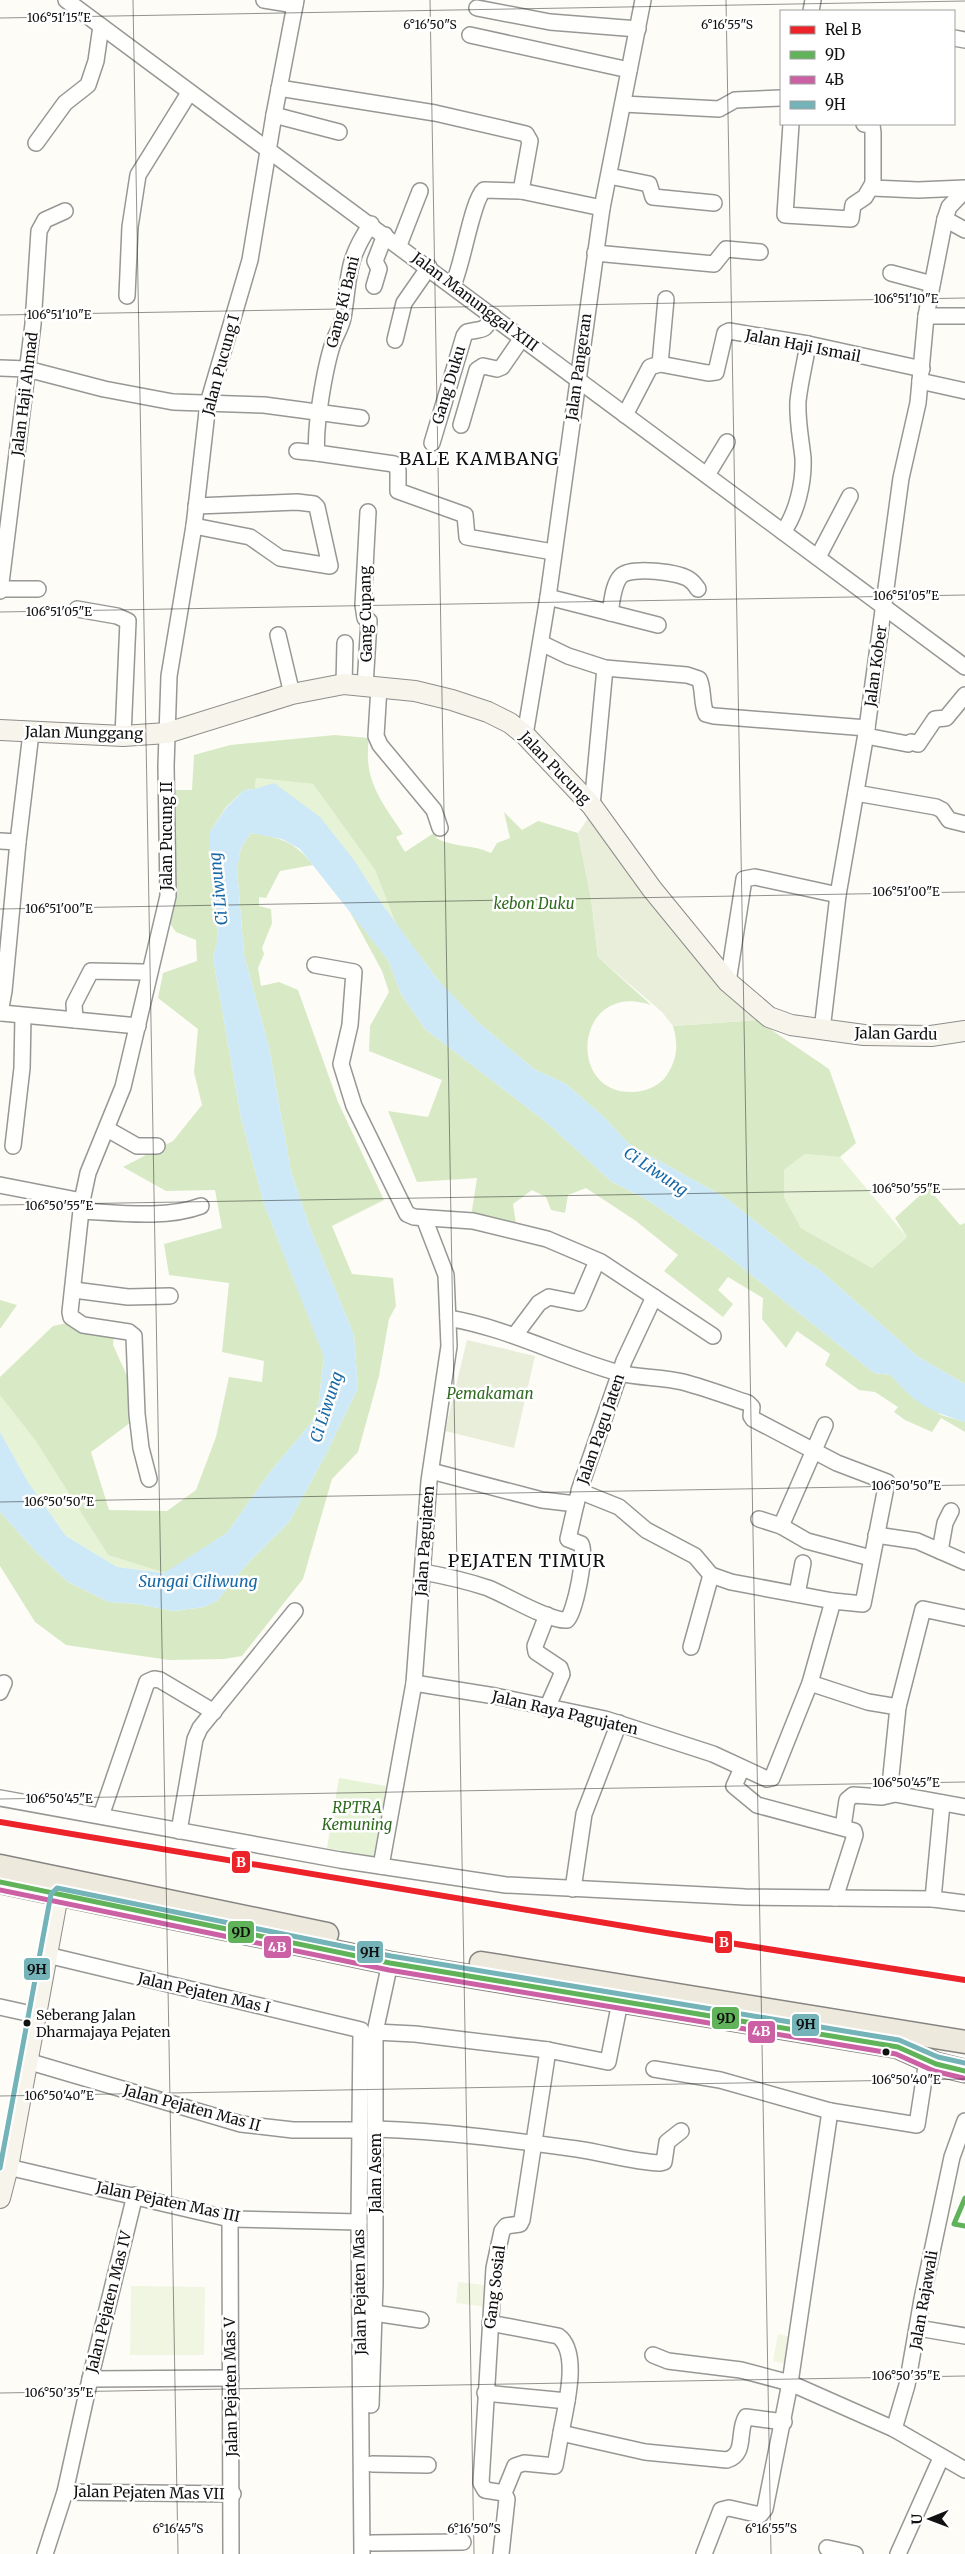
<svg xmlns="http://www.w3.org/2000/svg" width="965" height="2554" font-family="Merriweather,serif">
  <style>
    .green { fill: #e7f3d7 }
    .forest { fill: #d8eac5 }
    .cemetery { fill: #e9eedb }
    .pitch { fill: #f0f6e1 }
    .water { fill: #cde8f7 }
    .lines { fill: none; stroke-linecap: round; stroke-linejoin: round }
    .street-casing { stroke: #979795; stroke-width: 18 }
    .secondary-casing { stroke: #8e8d8b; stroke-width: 22 }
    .primary-casing { stroke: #858482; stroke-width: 25 }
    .street { stroke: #fffffe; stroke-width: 15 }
    .secondary { stroke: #f6f4eb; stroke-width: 20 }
    .primary { stroke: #ede9dc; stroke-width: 22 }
    .bus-1-casing { stroke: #fff; stroke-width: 9 }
    .bus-2-casing { stroke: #fff; stroke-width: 9 }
    .bus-3-casing { stroke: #fff; stroke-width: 9 }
    .bus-1 { stroke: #61b359; stroke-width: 5 }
    .bus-2 { stroke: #cb60a4; stroke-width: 5 }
    .bus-3 { stroke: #74b3b8; stroke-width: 5 }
    .rail-1-casing { stroke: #fff; stroke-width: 10 }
    .rail-1 { stroke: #ec2329; stroke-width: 6 }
    .ticks { fill: none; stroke: #111; stroke-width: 1; stroke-opacity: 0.45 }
    .bus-dot { fill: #111; stroke: #fff; stroke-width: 2 }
    .labels { text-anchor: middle; stroke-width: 5; stroke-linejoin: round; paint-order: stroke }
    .bus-label { font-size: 14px; fill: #111; stroke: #fff; text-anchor: start }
    .street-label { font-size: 15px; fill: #111; stroke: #fff }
    .park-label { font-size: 15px; font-style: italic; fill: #2f6b1f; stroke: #fff }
    .water-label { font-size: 16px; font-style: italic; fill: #1768a6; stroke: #fff }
    .quarter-label { font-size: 18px; letter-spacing: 1px; fill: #111; stroke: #fff }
    .ticks-label { font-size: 12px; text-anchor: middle; fill: #111; stroke: #fff; stroke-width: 5; stroke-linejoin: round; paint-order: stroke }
    .line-badge { stroke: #fff; stroke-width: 2 }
    .badge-label { font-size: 14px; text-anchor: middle; font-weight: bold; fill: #fff }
    .pale-badge-label { font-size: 14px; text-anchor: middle; font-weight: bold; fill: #111 }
  </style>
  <rect width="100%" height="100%" fill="#fdfcf7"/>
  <g class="green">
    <path d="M256 778 313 784 375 870 396 924 382 904 255 789Z"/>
    <path d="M805 1154 840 1157 907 1237 872 1268 801 1228 784 1197V1170Z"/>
    <path d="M0 1394 35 1440 108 1555 165 1573 117 1567 66 1536 28 1482 0 1432Z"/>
    <path d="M339 1778 386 1786 374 1856 327 1848Z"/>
  </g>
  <g class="forest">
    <path d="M335 735 369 738C363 781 381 800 403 834L396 837 405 852 440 829 436 838C454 848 473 844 491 853L497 843 510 838 504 812 522 830 538 821 578 833 591 898 598 957 651 1005C576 979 564 1094 633 1092 644 1092 656 1087 664 1079 677 1062 679 1046 673 1026L757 1020 829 1069 856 1143 840 1157 805 1154 784 1170V1197L801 1228 872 1268 907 1237 895 1218 928 1188 960 1225 965 1223V1384L917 1356 820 1270 804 1260 726 1198 629 1144 603 1116 566 1084 534 1069 479 1023 441 984 396 924 375 870 313 784 256 778 255 789 244 790 226 807 210 832V859L218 939 213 958 241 1118 264 1204 324 1356 317 1416 270 1472 227 1533 165 1573 108 1555 35 1440 0 1395V1377L53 1326 91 1318 101 1331 114 1333 113 1345 128 1378 134 1420 91 1452 109 1510 167 1511 196 1490 216 1437 229 1377 262 1382 264 1361 222 1352 229 1283 169 1275 164 1244 222 1228 215 1190 166 1191 123 1167 173 1141 202 1105 194 1072 198 1029 158 998 163 973 197 961 196 940 176 932 160 910 172 790H192L194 755 230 745Z"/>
    <path d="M251 833C281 838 293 840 313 865L280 871 266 898 259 897V906L271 909 272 923 262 948 264 954 258 968 261 986 279 982 298 990 338 1102 384 1200 332 1226 352 1274 393 1278 396 1306 389 1319 379 1376 358 1452 332 1479 303 1579 242 1656 224 1659 169 1660 66 1645 35 1622 0 1566V1512L38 1554 68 1582 109 1602 138 1604 173 1611 204 1607 217 1601 245 1566 289 1522 325 1456 358 1388 354 1335 310 1228 291 1172 269 1047 244 955 237 868 241 848Z"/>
    <path d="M349 910 388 960 401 994 425 1029 546 1122 612 1182 646 1199 724 1253 874 1373 891 1375 941 1415 965 1422V1432L941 1418 932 1432 905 1420 894 1412 898 1407 875 1392 859 1390 825 1365 830 1354 797 1331 786 1348 762 1319 763 1298 728 1277 718 1290 733 1304 723 1317 664 1271 678 1255 636 1221 586 1188 568 1195 565 1213 551 1210 546 1197 532 1190 513 1204 516 1224 471 1217 477 1178 417 1182 388 1111 428 1117 442 1080 369 1051 370 1026 389 992 382 971Z"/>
    <path d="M0 1300 17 1305 0 1329Z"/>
  </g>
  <g class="cemetery">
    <path d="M593 811 721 982 757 1020 673 1026 662 1012 598 957 591 898 578 833Z"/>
    <path d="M467 1340 535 1356 514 1448 445 1431Z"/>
  </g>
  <g class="pitch">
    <path d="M458 2282 491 2286 488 2307 456 2303Z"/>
    <path d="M131 2286 205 2287 204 2355H130Z"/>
    <path d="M778 2334 792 2337 787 2364 773 2361Z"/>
  </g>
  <path class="water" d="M274 783 320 817 354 860 382 904 437 979 479 1023 534 1069 566 1084 603 1116 629 1144 726 1198 804 1260 820 1270 917 1356 965 1384V1422C929 1411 915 1404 891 1375L874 1373 724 1253 646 1199 612 1182 546 1122 425 1029 401 994 388 960 300 849 282 839 251 833 241 848 237 868 244 955 269 1047 291 1172 310 1228 354 1335 358 1388 325 1456 289 1522 246 1565 217 1601 204 1607 173 1611 138 1604 109 1602 68 1582 38 1554 0 1512V1432L28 1482 66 1536 117 1567 164 1573 227 1533 270 1472 317 1416 324 1357 264 1204 241 1118 213 958 218 939 210 859V832L226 808 244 790 255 789Z"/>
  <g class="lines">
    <g class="street-casing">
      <g id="street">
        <path d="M66 0 965 667"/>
        <path d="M264 0 295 5"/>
        <path d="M477 8 550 22 638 29"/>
        <path d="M811 11 813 0"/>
        <path d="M470 35 629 70"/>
        <path d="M954 38 965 40"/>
        <path d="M279 88 435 113 526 134 530 141 521 191"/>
        <path d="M623 104 719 109 735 100 781 98"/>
        <path d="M274 115 339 132"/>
        <path d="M791 124 785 215 851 219 853 205 865 197 872 185"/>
        <path d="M864 124 872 125 873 133V188L918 190 965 188"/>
        <path d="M36 143 65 103 88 85 96 61 101 26"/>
        <path d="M609 176 649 184 653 197 714 203"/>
        <path d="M945 219 965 230"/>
        <path d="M371 224C345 262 350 277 343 318 341 327 336 335 333 343 325 367 314 429 317 453L394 464 398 470V491L465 515 467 537 553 552"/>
        <path d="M399 245 420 191"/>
        <path d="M595 253 714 264 726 249 760 252"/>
        <path d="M891 273 932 284"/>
        <path d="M453 285C463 264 472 200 484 190L521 191 602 208"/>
        <path d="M374 286 379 269 375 261 385 235"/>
        <path d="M127 296 130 227 138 175 189 93"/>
        <path d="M926 316H965"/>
        <path d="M395 340 404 303 429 267"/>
        <path d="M660 364 666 299"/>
        <path d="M0 368 27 369 104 389 173 402 264 405 361 418"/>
        <path d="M920 381 965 391"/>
        <path d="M625 415 650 367 660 364 708 373 716 372 725 333 729 331 808 344 922 369"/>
        <path d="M461 425 477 370 483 366 497 369 502 367 522 338"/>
        <path d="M432 443 464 336 467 332C484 328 483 333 493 316"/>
        <path d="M297 451 317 453"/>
        <path d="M707 475 727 442"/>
        <path d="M194 526 250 537 280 558 330 566 317 507 314 504 297 502 196 506"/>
        <path d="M783 532C797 513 804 482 803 458 801 439 797 421 798 401 800 382 805 363 808 344"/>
        <path d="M818 557 850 496"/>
        <path d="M0 589H38"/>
        <path d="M0 591 33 324 39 231 45 220 65 211"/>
        <path d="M548 597 658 625"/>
        <path d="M77 609 117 616 128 621 123 736"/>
        <path d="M610 613C612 602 613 584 621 576 631 566 680 572 690 580 693 582 696 586 698 589"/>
        <path d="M278 635 292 694"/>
        <path d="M541 643 568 656 605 668 687 675 699 679C704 689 701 702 706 714L714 716 867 728"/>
        <path d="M344 684 345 643"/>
        <path d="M365 686 369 621 365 618 363 605 368 512"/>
        <path d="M379 687 376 736 380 745 434 810 440 828"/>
        <path d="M525 735 548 597 602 208 643 0"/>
        <path d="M866 736 908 744 911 742 918 744 935 719 946 718 965 695"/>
        <path d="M856 793 936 807 942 810 949 820 965 824"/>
        <path d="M592 806 605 668"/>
        <path d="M0 841 18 842"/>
        <path d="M315 965 354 972 350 1025 341 1064 354 1106 407 1214 414 1217 473 1221 547 1239 601 1262 654 1297"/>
        <path d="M728 982 744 879 755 877 838 895"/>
        <path d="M0 1013 4 991 18 842 31 733"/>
        <path d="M2 1013 138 1026"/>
        <path d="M75 1020 74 1004 91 971 143 972"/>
        <path d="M822 1030 838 895 867 728 901 478 918 403 926 316 945 219 949 207 965 190"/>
        <path d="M107 1129 137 1146H157"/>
        <path d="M13 1146 22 1068 23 1016"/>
        <path d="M0 1185 82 1201"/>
        <path d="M82 1211C119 1213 166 1219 201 1206"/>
        <path d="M74 1290 128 1297 170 1296"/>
        <path d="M448 1318C508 1328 561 1357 619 1373 640 1378 662 1377 683 1382 705 1388 727 1396 748 1403L752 1407 751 1416 753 1419 837 1463 887 1482 863 1604 833 1601"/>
        <path d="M515 1335 539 1303 549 1297 579 1303 597 1261"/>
        <path d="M431 1471 542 1500 576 1504 578 1496"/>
        <path d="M149 1479 141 1448 137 1414 134 1336 129 1332 83 1325 71 1317 70 1312 82 1201 88 1173 123 1087 168 896 166 766 169 676 194 526 208 403 250 260 274 115 296 0"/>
        <path d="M759 1519 781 1526 807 1541 871 1558"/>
        <path d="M781 1526 825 1425"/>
        <path d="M876 1535 917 1541 965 1562"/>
        <path d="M940 1551 945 1523 951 1511"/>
        <path d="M423 1572C445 1576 467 1581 488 1588 506 1595 550 1622 567 1620 575 1613 587 1552 581 1544L568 1539 576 1504"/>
        <path d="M797 1594 803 1563"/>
        <path d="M691 1647 711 1575"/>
        <path d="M414 1683 495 1696 605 1719 713 1754 767 1779 772 1778 810 1683 833 1601 731 1582 711 1575 695 1556 646 1530 619 1507 579 1491 624 1361 654 1297 713 1336"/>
        <path d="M810 1683 868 1702 898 1707 889 1795"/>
        <path d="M0 1692 4 1683"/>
        <path d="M898 1707 923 1609 965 1618"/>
        <path d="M547 1708 562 1674 560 1668 536 1652 535 1646 547 1615"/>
        <path d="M742 1768 734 1786 757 1805 854 1831 855 1835 835 1898"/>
        <path d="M0 1798 340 1860 506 1885 745 1897 933 1899"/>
        <path d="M942 1803 933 1899 965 1903"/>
        <path d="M101 1816 147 1682 154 1679 160 1680 214 1712"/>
        <path d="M843 1827 847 1800 853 1795 882 1797 895 1794 965 1807"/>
        <path d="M179 1831 195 1739 200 1728 295 1611"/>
        <path d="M381 1866 414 1683 429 1481 449 1346 446 1275 424 1218"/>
        <path d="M573 1889 584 1814 619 1723"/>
        <path d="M47 1955 361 2030 359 2222 362 2554"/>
        <path d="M0 2007 36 2015"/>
        <path d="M375 2032 415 2034 548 2050"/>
        <path d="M27 2061 241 2124 293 2130H360"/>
        <path d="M654 2069 720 2080 830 2111 917 2125 927 2060"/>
        <path d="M376 2129C444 2131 511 2140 577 2149 605 2153 632 2162 660 2163L664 2162 667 2142 681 2131"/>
        <path d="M8 2167 230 2219 359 2222"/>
        <path d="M230 2219 231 2554"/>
        <path d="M374 2313 421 2320"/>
        <path d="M490 2323 558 2336C581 2352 565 2409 561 2433"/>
        <path d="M918 2328 965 2336"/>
        <path d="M653 2355 668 2361 741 2370 790 2383 894 2429 965 2470"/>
        <path d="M90 2379 231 2378"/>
        <path d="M485 2393 567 2401"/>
        <path d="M371 2405 375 2284V2032L390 1963"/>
        <path d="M894 2429 907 2385 922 2299 952 2157 965 2121"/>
        <path d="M372 2464 428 2465"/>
        <path d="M65 2492 233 2494"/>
        <path d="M504 2493 485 2490 481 2483 494 2268 502 2231 506 2226 520 2224 522 2220 548 2050 608 2062 620 2002"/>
        <path d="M372 2543 463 2542"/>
        <path d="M827 2548 855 2554"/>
        <path d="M45 2554 65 2492 90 2379 135 2195"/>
        <path d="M501 2554 507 2499 504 2493 515 2466 524 2463 555 2466 561 2433 645 2452 727 2460C747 2454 737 2431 746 2417L784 2422"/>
        <path d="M704 2554 721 2510 729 2508 760 2515 765 2509 790 2383 830 2111"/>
        <path d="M898 2554 941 2458"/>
      </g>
    </g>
    <g class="secondary-casing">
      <g id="secondary">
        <path d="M0 730 123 736 167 733 292 694 344 684 415 691 452 700 488 712 510 723 525 735 592 806 652 889 728 982 769 1017 791 1025 864 1035 931 1036 965 1031"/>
        <path d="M0 2198 8 2167 58 1895"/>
      </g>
    </g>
    <g class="primary-casing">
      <g id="primary">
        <path d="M0 1866 327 1934"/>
        <path d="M0 1882 390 1963 898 2047 936 2064 965 2071"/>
        <path d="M481 1963 965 2042"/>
      </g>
    </g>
    <use href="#street" class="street"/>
    <use href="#secondary" class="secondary"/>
    <use href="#primary" class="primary"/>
    <g class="bus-1-casing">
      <g id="bus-1">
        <path d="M0 1882 390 1963 898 2047 936 2064 965 2071"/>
        <path d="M965 2198 954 2224 965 2226"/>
      </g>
    </g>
    <g class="bus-2-casing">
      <path id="bus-2" d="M0 1890 389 1970 896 2054 934 2071 963 2078"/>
    </g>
    <g class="bus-3-casing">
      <path id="bus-3" d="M0 2168 51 1894 57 1888 391 1956 899 2040 938 2057 965 2063"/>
    </g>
    <use href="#bus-1" class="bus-1"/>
    <use href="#bus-2" class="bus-2"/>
    <use href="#bus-3" class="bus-3"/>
    <g class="rail-1-casing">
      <path id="rail-1" d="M0 1822 666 1933 965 1980"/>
    </g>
    <use href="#rail-1" class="rail-1"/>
  </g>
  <path class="ticks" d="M133 0 178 2554M430 0 474 2554M726 0 771 2554M0 18 965 1M0 315 965 298M0 612 965 595M0 909 965 892M0 1205 965 1189M0 1502 965 1485M0 1799 965 1782M0 2096 965 2079M0 2393 965 2376"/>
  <g class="bus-dot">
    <circle cx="27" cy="2023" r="4.5"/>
    <circle cx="886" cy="2052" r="4.5"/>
  </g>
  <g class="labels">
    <g class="bus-label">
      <text x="36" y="2020">Seberang Jalan<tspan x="36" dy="17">Dharmajaya Pejaten</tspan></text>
    </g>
    <g class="street-label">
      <text transform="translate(343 302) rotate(-76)" y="5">Gang Ki Bani</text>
      <text transform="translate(475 302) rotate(37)" y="5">Jalan Manunggal XIII</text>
      <text transform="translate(803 346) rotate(11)" y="5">Jalan Haji Ismail</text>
      <text transform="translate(221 365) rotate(-75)" y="5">Jalan Pucung I</text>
      <text transform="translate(579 367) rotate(-82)" y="5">Jalan Pangeran</text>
      <text transform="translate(449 385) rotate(-73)" y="5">Gang Duku</text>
      <text transform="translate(25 394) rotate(-83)" y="5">Jalan Haji Ahmad</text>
      <text transform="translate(366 614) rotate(-91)" y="5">Gang Cupang</text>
      <text transform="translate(876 666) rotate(-82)" y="5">Jalan Kober</text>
      <text transform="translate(84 733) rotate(1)" y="5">Jalan Munggang</text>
      <text transform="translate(555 768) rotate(46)" y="5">Jalan Pucung</text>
      <text transform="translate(167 836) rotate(-90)" y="5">Jalan Pucung II</text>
      <text transform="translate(896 1034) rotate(1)" y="5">Jalan Gardu</text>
      <text transform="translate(601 1429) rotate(-71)" y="5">Jalan Pagu Jaten</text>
      <text transform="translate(425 1541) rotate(-86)" y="5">Jalan Pagujaten</text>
      <text transform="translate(565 1713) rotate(13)" y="5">Jalan Raya Pagujaten</text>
      <text transform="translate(204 1993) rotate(13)" y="5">Jalan Pejaten Mas I</text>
      <text transform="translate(192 2108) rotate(15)" y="5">Jalan Pejaten Mas II</text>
      <text transform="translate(376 2173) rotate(-90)" y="5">Jalan Asem</text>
      <text transform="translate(168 2202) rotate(12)" y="5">Jalan Pejaten Mas III</text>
      <text transform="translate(495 2287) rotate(-83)" y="5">Gang Sosial</text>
      <text transform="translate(360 2292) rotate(-91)" y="5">Jalan Pejaten Mas</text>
      <text transform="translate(924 2300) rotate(-80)" y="5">Jalan Rajawali</text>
      <text transform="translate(109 2302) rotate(-76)" y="5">Jalan Pejaten Mas IV</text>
      <text transform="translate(231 2387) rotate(-91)" y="5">Jalan Pejaten Mas V</text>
      <text transform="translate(149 2493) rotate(1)" y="5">Jalan Pejaten Mas VII</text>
    </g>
    <g class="park-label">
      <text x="534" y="909">kebon Duku</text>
      <text x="490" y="1399">Pemakaman</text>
      <text x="357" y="1813">RPTRA<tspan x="357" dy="17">Kemuning</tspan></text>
    </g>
    <g class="water-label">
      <text transform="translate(218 889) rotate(-96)" y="6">Ci Liwung</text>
      <text transform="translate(656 1171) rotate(34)" y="6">Ci Liwung</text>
      <text transform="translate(326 1407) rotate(-72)" y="6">Ci Liwung</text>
      <text x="198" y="1587">Sungai Ciliwung</text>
    </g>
    <g class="quarter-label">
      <text x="479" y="465">BALE KAMBANG</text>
      <text x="527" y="1567">PEJATEN TIMUR</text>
    </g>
  </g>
  <g class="ticks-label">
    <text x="59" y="22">106°51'15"E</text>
    <text x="430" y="29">6°16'50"S</text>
    <text x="727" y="29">6°16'55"S</text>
    <text x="906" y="303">106°51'10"E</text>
    <text x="59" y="319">106°51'10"E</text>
    <text x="906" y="600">106°51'05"E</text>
    <text x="59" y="616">106°51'05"E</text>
    <text x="906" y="896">106°51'00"E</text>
    <text x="59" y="913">106°51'00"E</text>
    <text x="906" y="1193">106°50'55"E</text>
    <text x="59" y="1210">106°50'55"E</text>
    <text x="906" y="1490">106°50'50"E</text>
    <text x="59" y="1506">106°50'50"E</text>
    <text x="906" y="1787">106°50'45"E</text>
    <text x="59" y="1803">106°50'45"E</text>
    <text x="906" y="2084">106°50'40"E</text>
    <text x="59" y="2100">106°50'40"E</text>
    <text x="906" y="2380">106°50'35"E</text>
    <text x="59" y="2397">106°50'35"E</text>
    <text x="178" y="2533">6°16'45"S</text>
    <text x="474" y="2533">6°16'50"S</text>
    <text x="771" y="2533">6°16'55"S</text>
  </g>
  <g class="line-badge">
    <rect x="231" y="1850" width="20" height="24" rx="5" fill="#ec2329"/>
    <rect x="227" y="1920" width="28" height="24" rx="5" fill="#61b359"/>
    <rect x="714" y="1930" width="19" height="24" rx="5" fill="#ec2329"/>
    <rect x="263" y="1935" width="29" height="24" rx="5" fill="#cb60a4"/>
    <rect x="356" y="1940" width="28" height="24" rx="5" fill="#74b3b8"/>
    <rect x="23" y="1957" width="28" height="24" rx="5" fill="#74b3b8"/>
    <rect x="711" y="2006" width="29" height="24" rx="5" fill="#61b359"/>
    <rect x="791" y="2013" width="29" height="24" rx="5" fill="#74b3b8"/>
    <rect x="747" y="2020" width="29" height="24" rx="5" fill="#cb60a4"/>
  </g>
  <g class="badge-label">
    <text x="241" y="1867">B</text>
    <text x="724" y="1947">B</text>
    <text x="277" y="1952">4B</text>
    <text x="761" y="2036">4B</text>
  </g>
  <g class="pale-badge-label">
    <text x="241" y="1937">9D</text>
    <text x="370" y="1957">9H</text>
    <text x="37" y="1974">9H</text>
    <text x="726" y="2023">9D</text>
    <text x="806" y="2029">9H</text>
  </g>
  <rect x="780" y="10" width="175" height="115" fill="#ffffff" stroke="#a0a0a0"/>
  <rect x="790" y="26" width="25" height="8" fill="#ec2329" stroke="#a0a0a0"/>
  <text x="825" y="35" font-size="15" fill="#111111">Rel B</text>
  <rect x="790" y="51" width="25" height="8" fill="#61b359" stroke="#a0a0a0"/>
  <text x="825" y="60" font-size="15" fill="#111111">9D</text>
  <rect x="790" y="76" width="25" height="8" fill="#cb60a4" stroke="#a0a0a0"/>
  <text x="825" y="85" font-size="15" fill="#111111">4B</text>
  <rect x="790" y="101" width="25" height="8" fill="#74b3b8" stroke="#a0a0a0"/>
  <text x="825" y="110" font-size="15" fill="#111111">9H</text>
  <g transform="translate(930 2519) rotate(269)" stroke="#ffffff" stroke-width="4" paint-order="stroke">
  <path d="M0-4L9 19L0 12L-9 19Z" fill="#111111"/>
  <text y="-8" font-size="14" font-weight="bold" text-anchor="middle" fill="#111111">U</text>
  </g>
</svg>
